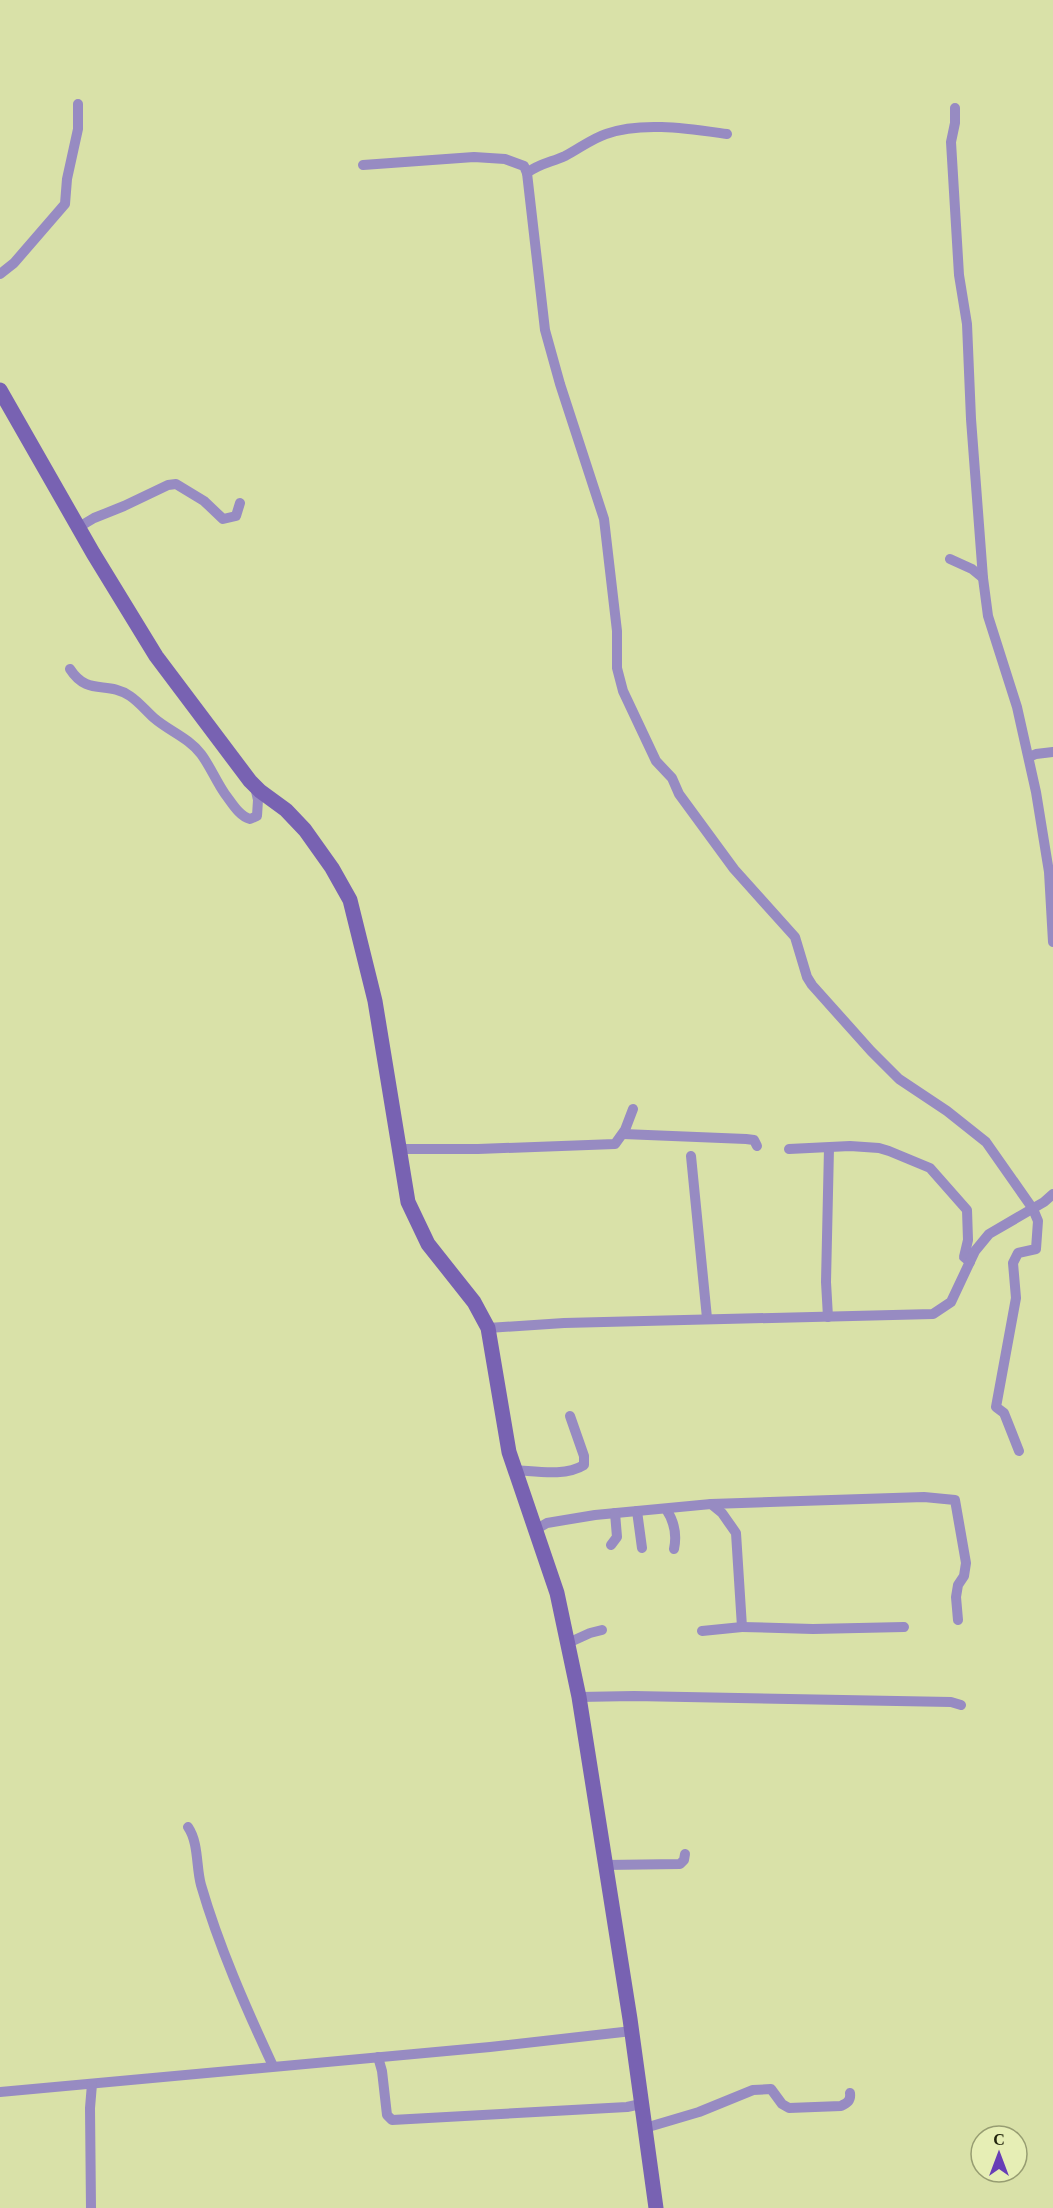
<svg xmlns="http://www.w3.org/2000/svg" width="1053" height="2208" font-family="Georgia,serif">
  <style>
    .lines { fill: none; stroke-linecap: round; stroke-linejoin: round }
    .street { stroke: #978bc2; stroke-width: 10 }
    .secondary { stroke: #7862b2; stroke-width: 15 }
  </style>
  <rect width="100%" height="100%" fill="#d9e1a8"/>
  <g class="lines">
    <g class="street">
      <path d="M955 108V123L951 142 959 275 967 324 971 419 983 578"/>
      <path d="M727 134C690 129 642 121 606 134 591 139 579 149 565 156 552 162 538 164 527 173L545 330 560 384 604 519 617 631V668L623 691 656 761 672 778 679 794 734 869 795 937 807 977 812 985 871 1051 899 1079 947 1111 986 1142 1033 1209 1038 1221 1036 1249 1018 1253 1013 1263 1016 1298 996 1407 1004 1413 1019 1451"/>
      <path d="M363 165 474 157 505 159 524 166 527 173"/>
      <path d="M0 274 14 263 65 204 67 179 78 129V104"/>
      <path d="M79 527 94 518 124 506 168 485 176 484 204 501 223 519 236 516 240 503"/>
      <path d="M950 559 972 569 983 578 988 616 1017 707 1036 792 1049 872 1053 942"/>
      <path d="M70 669C88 697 107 680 130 696 139 702 146 711 154 718 169 731 189 738 201 754 210 766 216 781 225 794 232 803 239 816 250 819L257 816 258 800 255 787"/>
      <path d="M1029 757 1036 754 1053 752"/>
      <path d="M623 1134 746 1139 754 1140 757 1146"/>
      <path d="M398 1149H478L615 1144 625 1130 633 1109"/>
      <path d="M789 1149 850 1146 879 1148 889 1151 930 1168 967 1210 968 1240 964 1257 970 1262"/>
      <path d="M691 1156 707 1318"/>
      <path d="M828 1317 826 1282 829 1148"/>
      <path d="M488 1328 564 1323 933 1314 951 1302 975 1251 989 1234 1044 1202 1053 1194"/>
      <path d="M515 1470C535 1471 565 1477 584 1465V1456L570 1416"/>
      <path d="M711 1504 924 1497 955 1500 966 1563 964 1576 958 1585 956 1597 958 1620"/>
      <path d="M666 1509C674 1521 677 1535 674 1549"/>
      <path d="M637 1511 642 1548"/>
      <path d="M535 1530 547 1523 595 1515 711 1504 722 1513 736 1533 742 1627 702 1631"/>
      <path d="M611 1545 617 1537 615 1513"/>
      <path d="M742 1627 813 1629 904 1627"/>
      <path d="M568 1643 590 1633 602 1630"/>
      <path d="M579 1697 634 1696 951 1702 961 1705"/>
      <path d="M188 1827C199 1843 196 1868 201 1885 219 1947 246 2008 273 2066"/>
      <path d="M605 1865 680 1864 684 1860 685 1854"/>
      <path d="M378 2057 382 2071 387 2115 392 2120 627 2107 641 2104"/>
      <path d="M0 2092 490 2047 632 2031"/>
      <path d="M645 2128 699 2112 753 2090 771 2089 782 2104 789 2108 841 2106C847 2103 851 2101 850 2093"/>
      <path d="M91 2208 90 2108 92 2084"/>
    </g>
    <path class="secondary" d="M0 390 93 553 156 656 250 781 260 791 286 810 305 830 332 868 350 900 375 1001 408 1202 428 1244 474 1302 488 1328 509 1452 557 1593 579 1697 630 2019 656 2208"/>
  </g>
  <g transform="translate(999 2154)"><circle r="28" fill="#e6eeb5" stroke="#979d72" stroke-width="1.5"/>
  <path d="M0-4.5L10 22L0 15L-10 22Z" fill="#673eb6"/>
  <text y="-9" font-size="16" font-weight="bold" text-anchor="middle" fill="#21240d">С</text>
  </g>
</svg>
